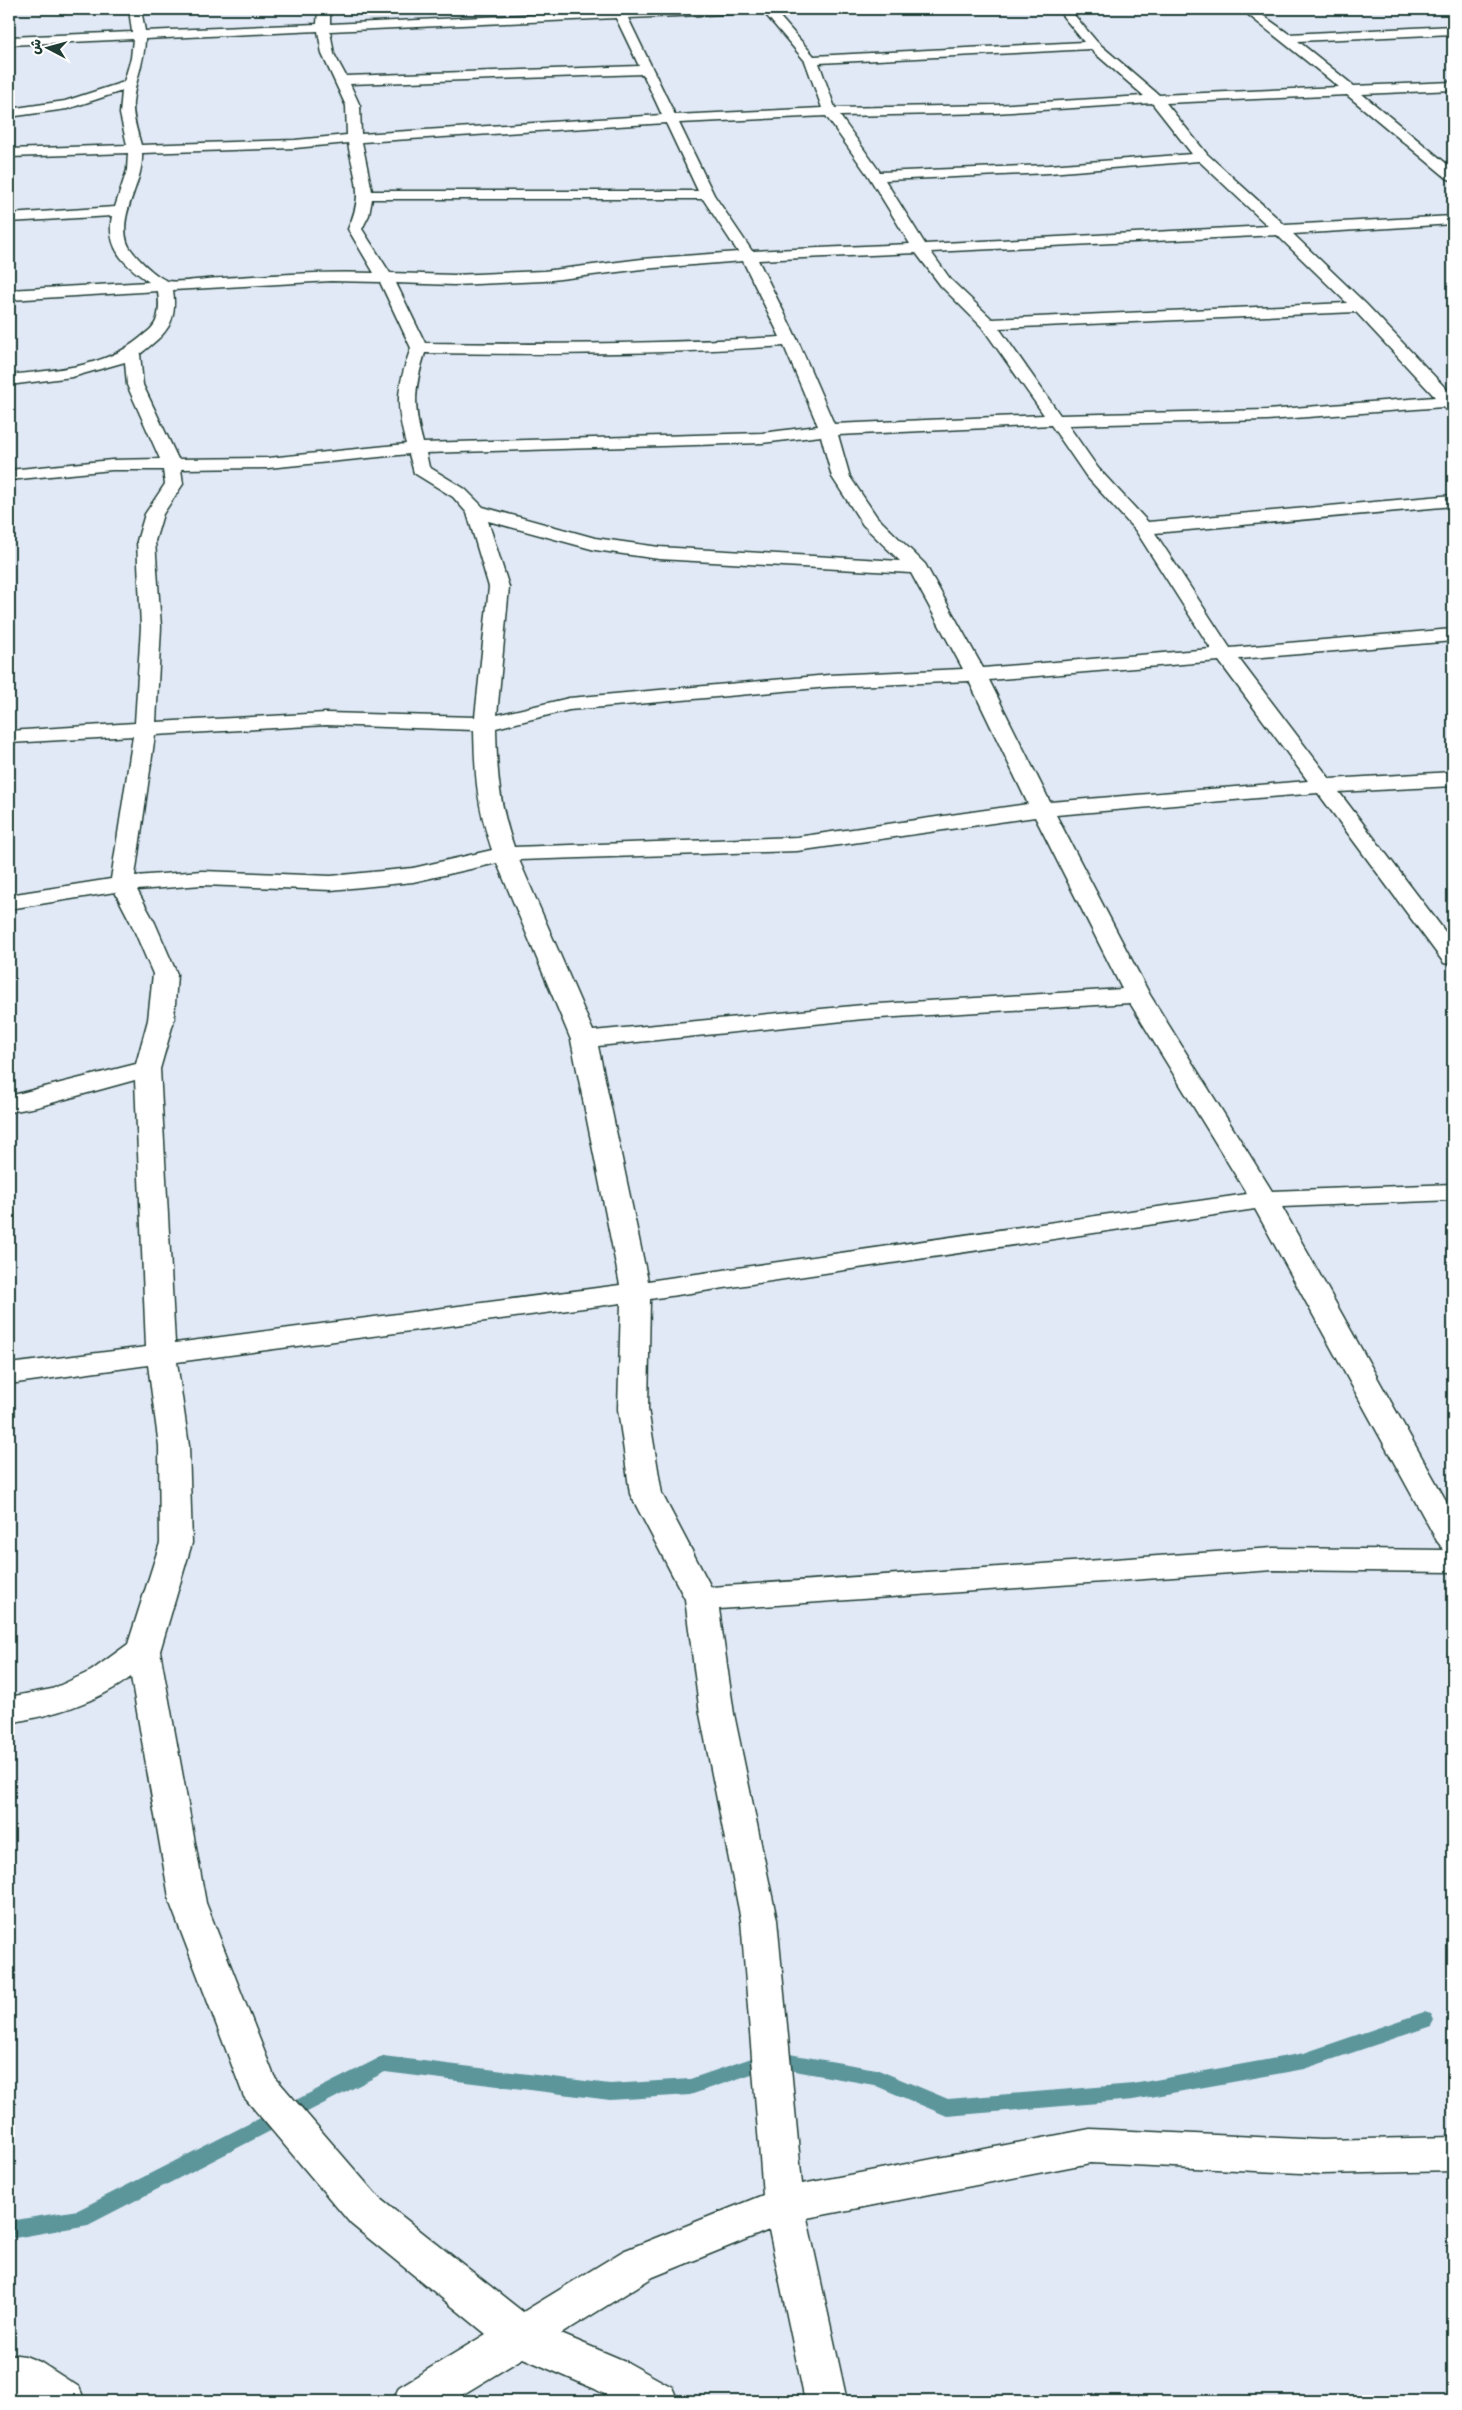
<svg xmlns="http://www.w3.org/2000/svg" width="1462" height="2410" font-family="'Gochi Hand','Playpen Sans Arabic',sans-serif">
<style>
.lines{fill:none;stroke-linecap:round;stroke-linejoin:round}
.stream{fill:#5b969b;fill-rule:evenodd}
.minor-casing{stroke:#1f3d34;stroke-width:3}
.minor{fill:#fff;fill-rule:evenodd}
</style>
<rect width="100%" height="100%" fill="#e1e8f6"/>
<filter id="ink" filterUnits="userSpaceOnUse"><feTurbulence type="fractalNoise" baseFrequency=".02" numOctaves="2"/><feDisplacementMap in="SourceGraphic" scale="10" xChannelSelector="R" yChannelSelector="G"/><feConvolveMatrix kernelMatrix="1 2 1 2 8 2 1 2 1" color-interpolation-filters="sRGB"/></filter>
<g filter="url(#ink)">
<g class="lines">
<path class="stream" d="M 1424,2012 L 1431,2014 L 1434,2020 L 1431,2026 L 1304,2069 L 1133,2100 L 947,2116 L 874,2085 L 772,2067 L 690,2095 L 610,2100 L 385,2072 L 88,2225 L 9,2239 L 9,2221 L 78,2210 L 383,2056 L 610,2084 L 690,2079 L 772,2051 L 876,2069 L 948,2099 L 1133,2084 L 1304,2053 Z"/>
<g class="minor-casing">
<path id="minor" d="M 129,9 L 141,9 L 145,31 L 317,24 L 318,9 L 330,9 L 330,24 L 613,11 L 612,9 L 624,9 L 625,11 L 758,9 L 752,13 L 628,18 L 675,115 L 822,108 L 805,61 L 761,9 L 773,9 L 814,56 L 1084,42 L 1057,9 L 1069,9 L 1097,42 L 1159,95 L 1339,87 L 1241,9 L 1254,9 L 1289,34 L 1453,26 L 1453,34 L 1298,41 L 1354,86 L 1453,82 L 1453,90 L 1362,94 L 1453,169 L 1453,180 L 1448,179 L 1347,95 L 1166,103 L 1207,154 L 1285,225 L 1453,216 L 1453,224 L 1293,234 L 1366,304 L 1453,396 L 1453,412 L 1447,411 L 1443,407 L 1267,420 L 1068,425 L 1098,468 L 1148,522 L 1453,495 L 1453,506 L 1155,533 L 1230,648 L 1453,629 L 1453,641 L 1239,659 L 1330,779 L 1453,772 L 1453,786 L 1339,792 L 1453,942 L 1453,965 L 1444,963 L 1318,793 L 1056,815 L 1150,995 L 1272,1191 L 1453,1184 L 1453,1200 L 1282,1207 L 1453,1513 L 1453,1572 L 1273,1570 L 719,1609 L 734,1714 L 777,1920 L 802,2184 L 1090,2129 L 1322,2140 L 1453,2137 L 1453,2171 L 1322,2174 L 1090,2163 L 807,2218 L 847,2401 L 805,2401 L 769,2230 L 653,2277 L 561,2334 L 625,2361 L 672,2387 L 678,2401 L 617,2401 L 595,2389 L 523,2358 L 452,2401 L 393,2401 L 399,2387 L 486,2334 L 351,2224 L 244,2097 L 170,1903 L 131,1677 C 94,1704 53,1715 9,1723 L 9,1697 L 52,1689 L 91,1671 L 128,1644 L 160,1543 L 159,1446 L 148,1365 L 9,1384 L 9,1364 L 146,1347 L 135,1080 L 37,1107 L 9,1112 L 9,1096 L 136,1064 L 148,1020 L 153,974 L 131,923 L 115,892 L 9,909 L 9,895 L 111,879 L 133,736 L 9,743 L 9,731 L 135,723 L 141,627 L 137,541 L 145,514 L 165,484 L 163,470 L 112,470 L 9,480 L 9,470 L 112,460 L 160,459 L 127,385 L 125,362 L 72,377 L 9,385 L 9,375 C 54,370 104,368 140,338 C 147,332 155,327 157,318 C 160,309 159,300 158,291 L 9,300 L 9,290 L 149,282 C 124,264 106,249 112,216 L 9,222 L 9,214 L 115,207 L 127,170 L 128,153 L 9,157 L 9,149 L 127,145 L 120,114 L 122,91 L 67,109 L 9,117 L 9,109 L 65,101 L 124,82 L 131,58 L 133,39 L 9,45 L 9,37 L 132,32 ZM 616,18 L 639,66 L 346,76 L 334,54 L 330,31 ZM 318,31 L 322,54 L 346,106 L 347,135 L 295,140 L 141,145 C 137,130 132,116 133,102 C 135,80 145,61 145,39 ZM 1090,49 L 1144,96 L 995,105 L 835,108 L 819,63 ZM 643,74 L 662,115 L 361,134 L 360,106 L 350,84 ZM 1152,103 L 1192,154 L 1049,165 L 880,172 L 840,116 L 995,113 ZM 826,116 L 869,177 L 910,244 L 752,251 L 714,195 L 679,123 ZM 666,123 L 698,191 L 372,191 L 362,142 ZM 348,143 C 354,180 365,191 348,229 L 374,273 C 323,271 273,275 222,278 C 210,278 178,283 168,281 C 157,278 130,253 127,242 C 118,212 144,183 142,153 L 295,148 ZM 1199,161 L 1268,226 L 925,244 L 885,180 L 1049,173 ZM 372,199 L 703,199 L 738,252 L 642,259 L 544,271 L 454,275 L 390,273 L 362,229 L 369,215 ZM 1277,235 L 1347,303 L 992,319 L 951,280 L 931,252 ZM 916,253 L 941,286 L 982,327 L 1044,415 L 834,424 L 798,341 L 758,260 ZM 743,261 L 780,337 C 661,344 544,345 425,343 L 396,283 L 454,285 L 544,281 L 642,269 ZM 331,281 L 380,282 L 411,348 C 397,387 395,404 406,444 L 268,458 L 178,459 L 143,385 L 140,354 C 165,334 178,325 173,290 ZM 1356,312 L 1435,397 L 1267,410 L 1060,415 L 999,328 ZM 784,346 L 818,426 L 762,433 L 423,443 C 413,407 414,388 425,353 C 545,355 664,354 784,346 ZM 1051,425 L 1086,476 L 1136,531 L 1211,649 L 983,668 L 925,564 L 877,517 L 850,477 L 838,435 ZM 821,436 L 832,477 L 863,525 L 900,561 L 659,547 L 595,538 L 483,507 L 465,489 L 429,467 L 426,453 L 762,443 ZM 409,454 L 414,473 L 453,497 L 467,513 L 489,587 L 475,717 L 326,713 L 156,722 L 161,627 L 155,541 L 163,514 L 183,484 L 181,469 L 268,468 ZM 488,521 L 595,550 L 659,559 L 911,573 L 963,669 L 829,675 L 569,698 L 497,715 L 509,587 ZM 1219,661 L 1308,781 L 1050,802 L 989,680 ZM 969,681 L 1028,804 L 797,837 L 514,847 C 499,804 497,773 496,728 L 569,710 L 829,687 ZM 326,725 L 474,730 C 475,777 477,805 492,850 L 413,868 L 331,876 L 202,871 L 135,876 L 155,735 ZM 1035,817 L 1122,989 L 863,1005 L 593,1031 L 519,860 L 797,851 ZM 497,863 L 571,1040 L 620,1285 L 175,1343 L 160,1069 L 174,1020 L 177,974 L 155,923 L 137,890 L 202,885 L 331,890 L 413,882 ZM 1130,1003 L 1247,1194 L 648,1281 L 598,1046 L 863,1019 ZM 1255,1209 L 1437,1541 L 1444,1550 L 1273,1548 L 711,1587 L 662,1494 L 648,1409 L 650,1299 ZM 621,1303 L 618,1409 L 630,1494 L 685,1599 L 700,1714 L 741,1920 L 763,2195 L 623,2251 L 523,2312 L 379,2198 L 274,2076 L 206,1903 L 160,1651 L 192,1543 L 189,1446 L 177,1362 Z
M 9,2354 L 25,2356 L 40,2362 L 79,2387 L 85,2401 L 27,2401 L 17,2395 L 9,2394 Z"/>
</g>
<use href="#minor" class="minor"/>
</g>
</g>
<rect width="1462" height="2410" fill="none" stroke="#fff" stroke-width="30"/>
<rect x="15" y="15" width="1432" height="2380" fill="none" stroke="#1f3d34" stroke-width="2" filter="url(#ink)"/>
<g transform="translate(48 48) rotate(276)" stroke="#ffffff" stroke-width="4" paint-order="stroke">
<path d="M0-4L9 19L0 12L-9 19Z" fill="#1f3d34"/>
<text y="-8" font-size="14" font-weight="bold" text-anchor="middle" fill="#1f3d34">ش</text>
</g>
</svg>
